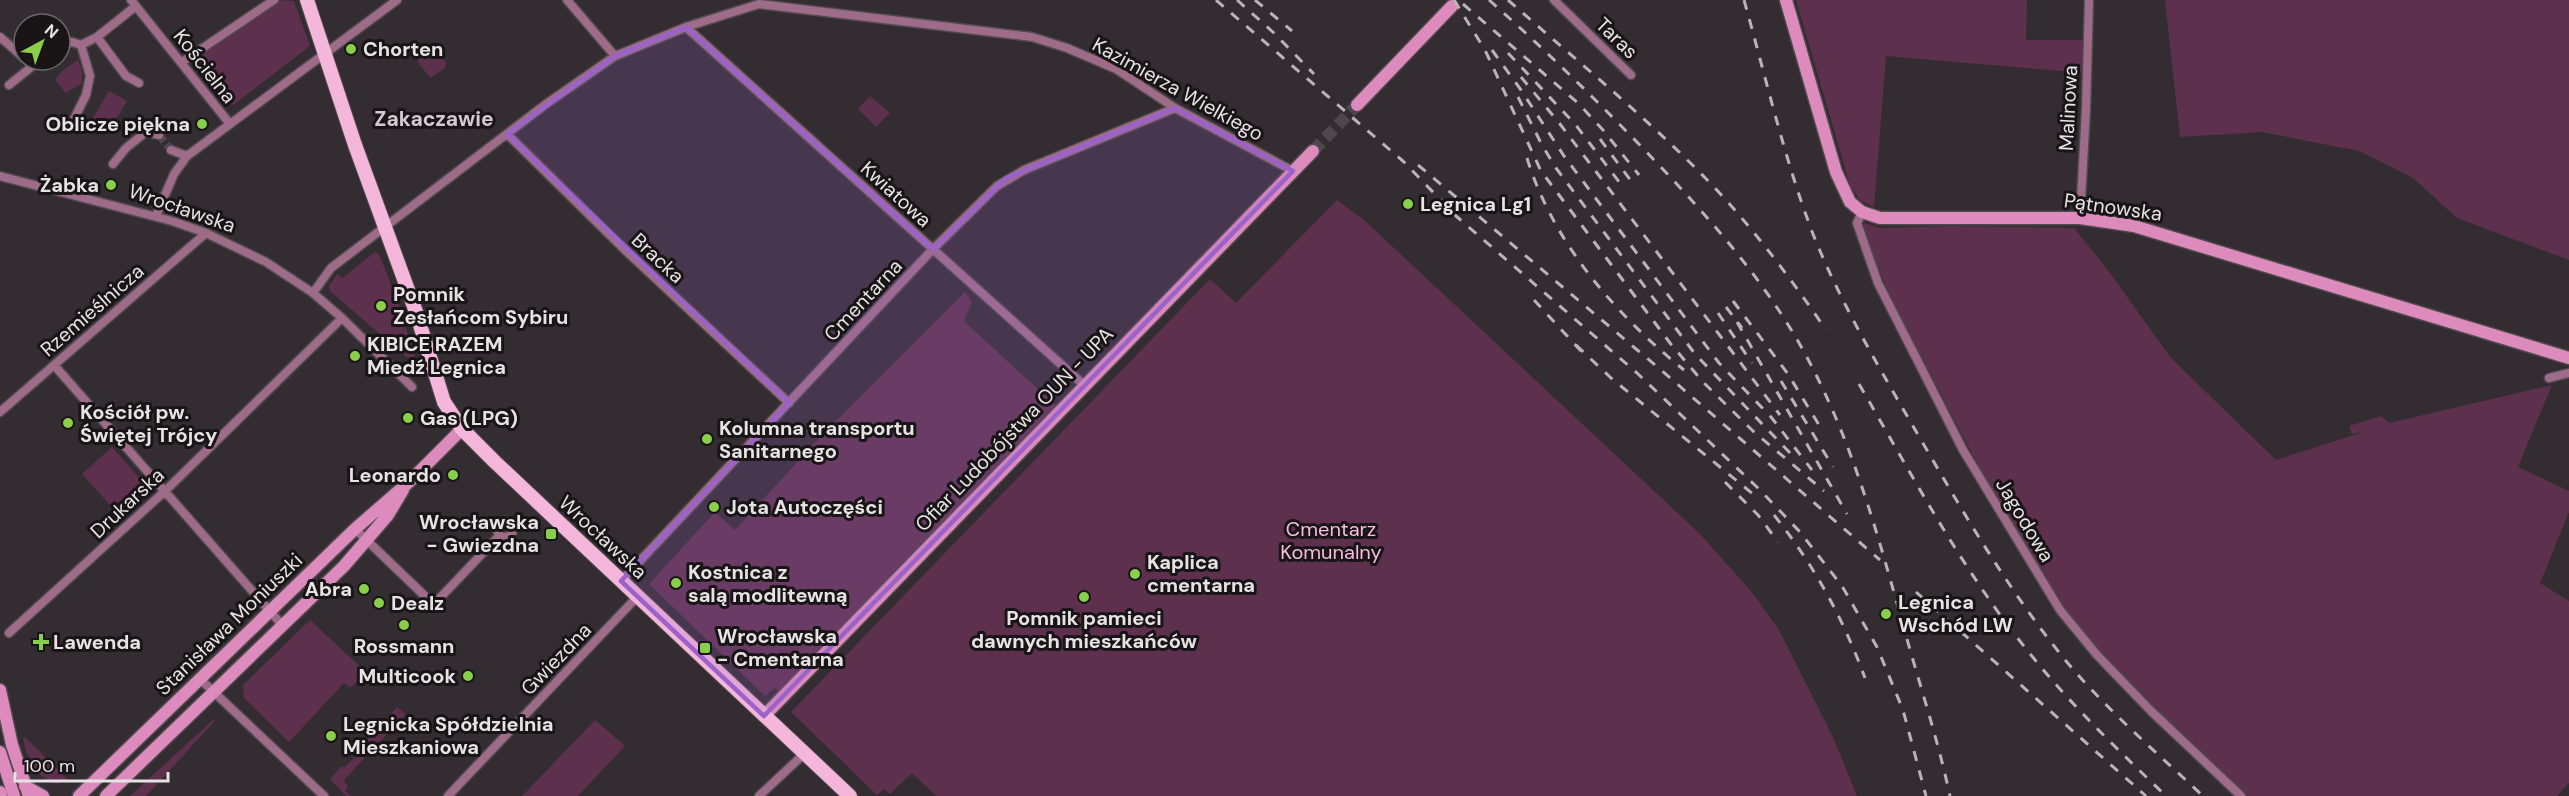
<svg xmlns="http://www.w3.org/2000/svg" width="2569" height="796" font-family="'DM Sans',sans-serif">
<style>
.green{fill:#5d314d}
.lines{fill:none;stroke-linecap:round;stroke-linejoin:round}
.street-tunnel{stroke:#4e474b;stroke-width:8;stroke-dasharray:8 4;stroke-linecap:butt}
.secondary-tunnel{stroke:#4e474b;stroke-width:12;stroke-dasharray:12 6;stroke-linecap:butt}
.street-casing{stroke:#50494d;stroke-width:11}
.secondary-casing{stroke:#50494d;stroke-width:15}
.primary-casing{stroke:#50494d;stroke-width:16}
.street{stroke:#9e6b89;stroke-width:8}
.secondary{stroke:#dd8bbd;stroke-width:12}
.primary{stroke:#f5b6dc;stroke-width:14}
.rail{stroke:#b9b4b6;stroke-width:3;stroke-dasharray:10 10;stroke-linecap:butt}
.marked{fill:#9b63ca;fill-opacity:0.2;stroke:#9b63ca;stroke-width:4.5;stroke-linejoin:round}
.poi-dot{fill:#89cf49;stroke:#191517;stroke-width:2}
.labels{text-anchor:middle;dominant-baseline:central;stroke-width:6;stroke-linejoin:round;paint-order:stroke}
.street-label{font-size:20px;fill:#e7e2e4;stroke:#191517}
.poi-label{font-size:20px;font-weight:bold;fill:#e7e2e4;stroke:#191517;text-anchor:start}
.park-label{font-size:20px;fill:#f8bbdf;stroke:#191517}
.neighbourhood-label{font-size:21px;font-weight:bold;fill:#d3c9cf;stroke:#191517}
</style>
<rect width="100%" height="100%" fill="#332c30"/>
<path class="green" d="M 279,0 L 294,1 L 310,46 L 233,105 L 224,102 L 195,67 L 200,54 Z
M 1796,0 L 2027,0 L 2026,40 L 2082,40 L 2083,73 L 1886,56 L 1874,207 L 1860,200 L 1850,185 Z
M 2165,0 L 2569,0 L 2569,260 L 2457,218 L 2413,178 L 2359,151 L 2262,132 L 2180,137 Z
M 429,48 L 440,53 L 446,63 L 445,68 L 430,78 L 418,62 L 419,55 Z
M 78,60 L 82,70 L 82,83 L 66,93 L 55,80 L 62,71 Z
M 109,91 L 127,101 L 111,128 L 93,118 Z
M 870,96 L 890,113 L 876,127 L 858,109 Z
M 1337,200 L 1364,220 L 1699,533 L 1751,591 L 1779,630 L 1833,737 L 1857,796 L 936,796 L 912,773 L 890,794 L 884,789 L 877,795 L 791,712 L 1210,279 L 1236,303 Z
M 1864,223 L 1880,228 L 1950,226 L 2074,228 L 2107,269 L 2171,358 L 2276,460 L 2366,431 L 2352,434 L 2349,426 L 2381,416 L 2389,423 L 2552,385 L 2518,467 L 2569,491 L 2569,512 L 2540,583 L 2569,601 L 2569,783 L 2557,796 L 2247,796 L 2134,688 L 2098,649 L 2064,608 L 1996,497 L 1967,444 L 1889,294 L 1862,226 Z
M 375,252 L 379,254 L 399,305 L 418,367 L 330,291 L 329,286 L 337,274 L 342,278 Z
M 965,292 L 972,302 L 964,321 L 1056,406 L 779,692 L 775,688 L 765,696 L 649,584 L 715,512 L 735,530 L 823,434 Z
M 112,447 L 149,489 L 120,516 L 82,474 Z
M 310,620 L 366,672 L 350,688 L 344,683 L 289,742 L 244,698 L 243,685 Z
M 397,707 L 406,714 L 344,780 L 348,787 L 345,791 L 351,796 L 346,796 L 330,779 L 342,766 L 345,767 L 359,752 L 357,750 Z
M 215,718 L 213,723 L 146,796 L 130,796 Z
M 595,720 L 625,746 L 578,796 L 522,796 Z
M 25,737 L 65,777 L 67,780 L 57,784 C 36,778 27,759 23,739 Z"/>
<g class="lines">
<path class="street-tunnel" d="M 159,135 L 171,150"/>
<path class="secondary-tunnel" d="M 1313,151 L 1357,105"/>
<g class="street-casing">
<path id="street" d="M 131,0 L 230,124
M 567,0 L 615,56
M 1554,0 L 1631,75
M 686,27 L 1084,385
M 0,37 L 24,58
M 97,37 L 126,76 L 139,83
M 60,45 L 72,42 L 81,45
M 182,62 L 274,0
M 9,85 L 40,60
M 74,119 L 86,95 L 90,76 L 81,45 L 97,37 L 136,6
M 507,134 L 625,250 L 789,403
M 171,150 L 187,156
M 113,164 L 126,148 L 146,132 L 159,135
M 0,176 L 172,221 L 206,233 L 266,262 L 313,293 L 342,318 L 412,387
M 1862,212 L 1857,223 L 1878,283 L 1963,450 L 2060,610 L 2097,655 L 2151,711 L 2241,796
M 156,216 L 174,174 L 187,156 L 397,0
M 2080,218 L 2086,109 L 2089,0
M 313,293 L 331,268 L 546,104 L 615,56 L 686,27 L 759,4 L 1032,37 L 1067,48 L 1116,69 L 1175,108 L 1293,171
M 54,365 L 283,626
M 2549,378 L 2569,373
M 0,412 L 206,233
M497 529a8 8 0 1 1 16 0a8 8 0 1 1-16 0Z
M 355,529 L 428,599 L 438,600 L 500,535
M 621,581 L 933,249 L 997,186 L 1024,170 L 1175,108
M 9,633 L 164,492 L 342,318
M 200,679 L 324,796
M 448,796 L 638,596
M 759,796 L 805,753"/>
</g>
<g class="secondary-casing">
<path id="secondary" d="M 1786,0 L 1836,172 L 1850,202 L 1862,212 L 1880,218 L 2080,218 L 2134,226 L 2569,358
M 1357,105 L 1452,6
M 0,690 L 12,745 L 29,796
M 764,716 L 1313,151
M 0,752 L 14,796
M 25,786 L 43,796
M 0,792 L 1,796
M 79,796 L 355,529 L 409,482 L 462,429
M 106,796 L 344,566 L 388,515 L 403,490"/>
</g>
<g class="primary-casing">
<path id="primary" d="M 307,0 L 355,145 L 416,312 L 444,402 L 462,429 L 495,462 L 850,796"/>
</g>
<use href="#street" class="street"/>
<use href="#secondary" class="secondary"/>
<use href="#primary" class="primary"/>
<path class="rail" d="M 1216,0 L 1404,162 L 1456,216 L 1637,373 L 1760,490 L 1800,532 L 1842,586 L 1877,647 L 1903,710 L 1926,796
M 1237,0 L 1274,33 L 1314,74
M 1255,0 L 1292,31
M 1454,0 L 1485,50 L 1541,171 L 1670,343 L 1703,382 L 1753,431 L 1824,491
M 1489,0 C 1539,44 1586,90 1633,138 C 1691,198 1748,259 1792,331 C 1848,424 1876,528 1905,632 C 1920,686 1938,740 1950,796
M 1508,0 C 1577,61 1650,120 1714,187 C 1756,232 1792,280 1826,330
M 1744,0 C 1766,78 1784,158 1813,234 C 1841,304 1880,369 1917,433 C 1963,512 2008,590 2066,661 C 2107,710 2156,752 2203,796
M 1463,4 L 1578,103 L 1603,130 L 1639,175
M 1492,50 L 1521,90 L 1564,156 L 1719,363 L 1771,417 L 1812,470
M 1508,53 L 1575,124 L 1623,187
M 1521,77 L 1560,124 L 1780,415
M 1518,97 L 1542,145 L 1556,168 L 1695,354 L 1792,455
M 1600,139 L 1631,181
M 1527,158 C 1553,243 1616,315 1684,370
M 1418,165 L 1661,370 L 1880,560
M 1534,300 L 1581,351
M 1733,301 L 1788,374 L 1819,425
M 1726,307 L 1742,328
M 1718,313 L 1752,363
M 1737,322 L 1847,514
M 1576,345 L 1611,378 L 1753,494
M 1781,381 L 1833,467
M 1859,384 C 1912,475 1961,568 2027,650 C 2069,703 2117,749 2166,796
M 1725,482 L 1758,515 L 1778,542
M 1774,515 C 1814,565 1843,618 1865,678
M 1916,592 L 2146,796"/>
</g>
<path class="marked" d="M 686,27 L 933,249 L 1006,178 L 1175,108 L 1293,171 L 764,716 L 621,581 L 789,403 L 507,134 L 615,56 Z"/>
<g class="poi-dot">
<circle cx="351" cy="49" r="6"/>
<circle cx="202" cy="124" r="6"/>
<circle cx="111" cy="185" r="6"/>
<circle cx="1408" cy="204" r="6"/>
<circle cx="381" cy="306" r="6"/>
<circle cx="355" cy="356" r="6"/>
<circle cx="408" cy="418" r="6"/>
<circle cx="68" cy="423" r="6"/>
<circle cx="707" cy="439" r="6"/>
<circle cx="453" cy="475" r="6"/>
<circle cx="714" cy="507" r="6"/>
<rect x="545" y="528" width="12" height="12" rx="3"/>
<circle cx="1135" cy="574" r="6"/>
<circle cx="676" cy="583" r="6"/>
<circle cx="364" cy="589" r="6"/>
<circle cx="1084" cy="597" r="6"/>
<circle cx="379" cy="603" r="6"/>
<circle cx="1886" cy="614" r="6"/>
<circle cx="404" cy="625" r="6"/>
<path d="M38 633h6v6h6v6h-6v6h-6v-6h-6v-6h6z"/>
<rect x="699" y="642" width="12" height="12" rx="3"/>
<circle cx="468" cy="676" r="6"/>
<circle cx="331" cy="736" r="6"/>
</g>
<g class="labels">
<g class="street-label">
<text transform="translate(1617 38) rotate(44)">Taras</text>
<text transform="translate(205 66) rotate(52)">Kościelna</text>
<text transform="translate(1178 89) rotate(29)">Kazimierza Wielkiego</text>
<text transform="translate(2068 108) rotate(-87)">Malinowa</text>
<text transform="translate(896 194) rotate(42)">Kwiatowa</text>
<text transform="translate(2113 207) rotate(8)">Pątnowska</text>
<text transform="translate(182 208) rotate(19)">Wrocławska</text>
<text transform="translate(658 258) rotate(43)">Bracka</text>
<text transform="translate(863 300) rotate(-47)">Cmentarna</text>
<text transform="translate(92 310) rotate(-41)">Rzemieślnicza</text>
<text transform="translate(1014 429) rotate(-46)">Ofiar Ludobójstwa OUN - UPA</text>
<text transform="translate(127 503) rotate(-43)">Drukarska</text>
<text transform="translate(2025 520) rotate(59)">Jagodowa</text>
<text transform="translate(603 537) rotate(43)">Wrocławska</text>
<text transform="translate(229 624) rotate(-44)">Stanisława Moniuszki</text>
<text transform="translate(556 659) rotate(-46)">Gwiezdna</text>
</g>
<g class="poi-label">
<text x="363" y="49">Chorten</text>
<text x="190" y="124" text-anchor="end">Oblicze piękna</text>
<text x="99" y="185" text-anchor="end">Żabka</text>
<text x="1420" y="204">Legnica Lg1</text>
<text x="393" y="294">Pomnik<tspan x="393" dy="23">Zesłańcom Sybiru</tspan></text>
<text x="367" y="344">KIBICE RAZEM<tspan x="367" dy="23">Miedź Legnica</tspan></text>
<text x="80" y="412">Kościół pw.<tspan x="80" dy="23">Świętej Trójcy</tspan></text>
<text x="420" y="418">Gas (LPG)</text>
<text x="719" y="428">Kolumna transportu<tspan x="719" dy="23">Sanitarnego</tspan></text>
<text x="441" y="475" text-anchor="end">Leonardo</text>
<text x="726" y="507">Jota Autoczęści</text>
<text x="539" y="522" text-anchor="end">Wrocławska<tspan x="539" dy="23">- Gwiezdna</tspan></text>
<text x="1147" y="562">Kaplica<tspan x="1147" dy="23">cmentarna</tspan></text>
<text x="688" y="572">Kostnica z<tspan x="688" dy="23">salą modlitewną</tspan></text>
<text x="352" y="589" text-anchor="end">Abra</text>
<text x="1898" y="602">Legnica<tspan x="1898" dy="23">Wschód LW</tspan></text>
<text x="391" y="603">Dealz</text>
<text x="1084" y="618" text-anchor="middle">Pomnik pamieci<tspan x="1084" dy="23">dawnych mieszkańców</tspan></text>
<text x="717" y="636">Wrocławska<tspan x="717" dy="23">- Cmentarna</tspan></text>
<text x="53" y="642">Lawenda</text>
<text x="404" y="646" text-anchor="middle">Rossmann</text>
<text x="456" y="676" text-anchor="end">Multicook</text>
<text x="343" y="724">Legnicka Spółdzielnia<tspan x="343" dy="23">Mieszkaniowa</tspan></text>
</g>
<g class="park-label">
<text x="1331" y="529">Cmentarz<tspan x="1331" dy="23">Komunalny</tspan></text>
</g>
<g class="neighbourhood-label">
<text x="434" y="119">Zakaczawie</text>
</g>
</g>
<g transform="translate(42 42) rotate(41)"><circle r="28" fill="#191517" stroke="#6b6769" stroke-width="1.5"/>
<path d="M0-4.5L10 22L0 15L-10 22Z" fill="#89cf49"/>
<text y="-9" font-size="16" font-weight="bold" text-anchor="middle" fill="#e7e2e4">N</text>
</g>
<path d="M15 772v9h153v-9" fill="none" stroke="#e7e2e4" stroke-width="3"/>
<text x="24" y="772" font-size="18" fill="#e7e2e4" stroke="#191517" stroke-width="4.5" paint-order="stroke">100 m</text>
</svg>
